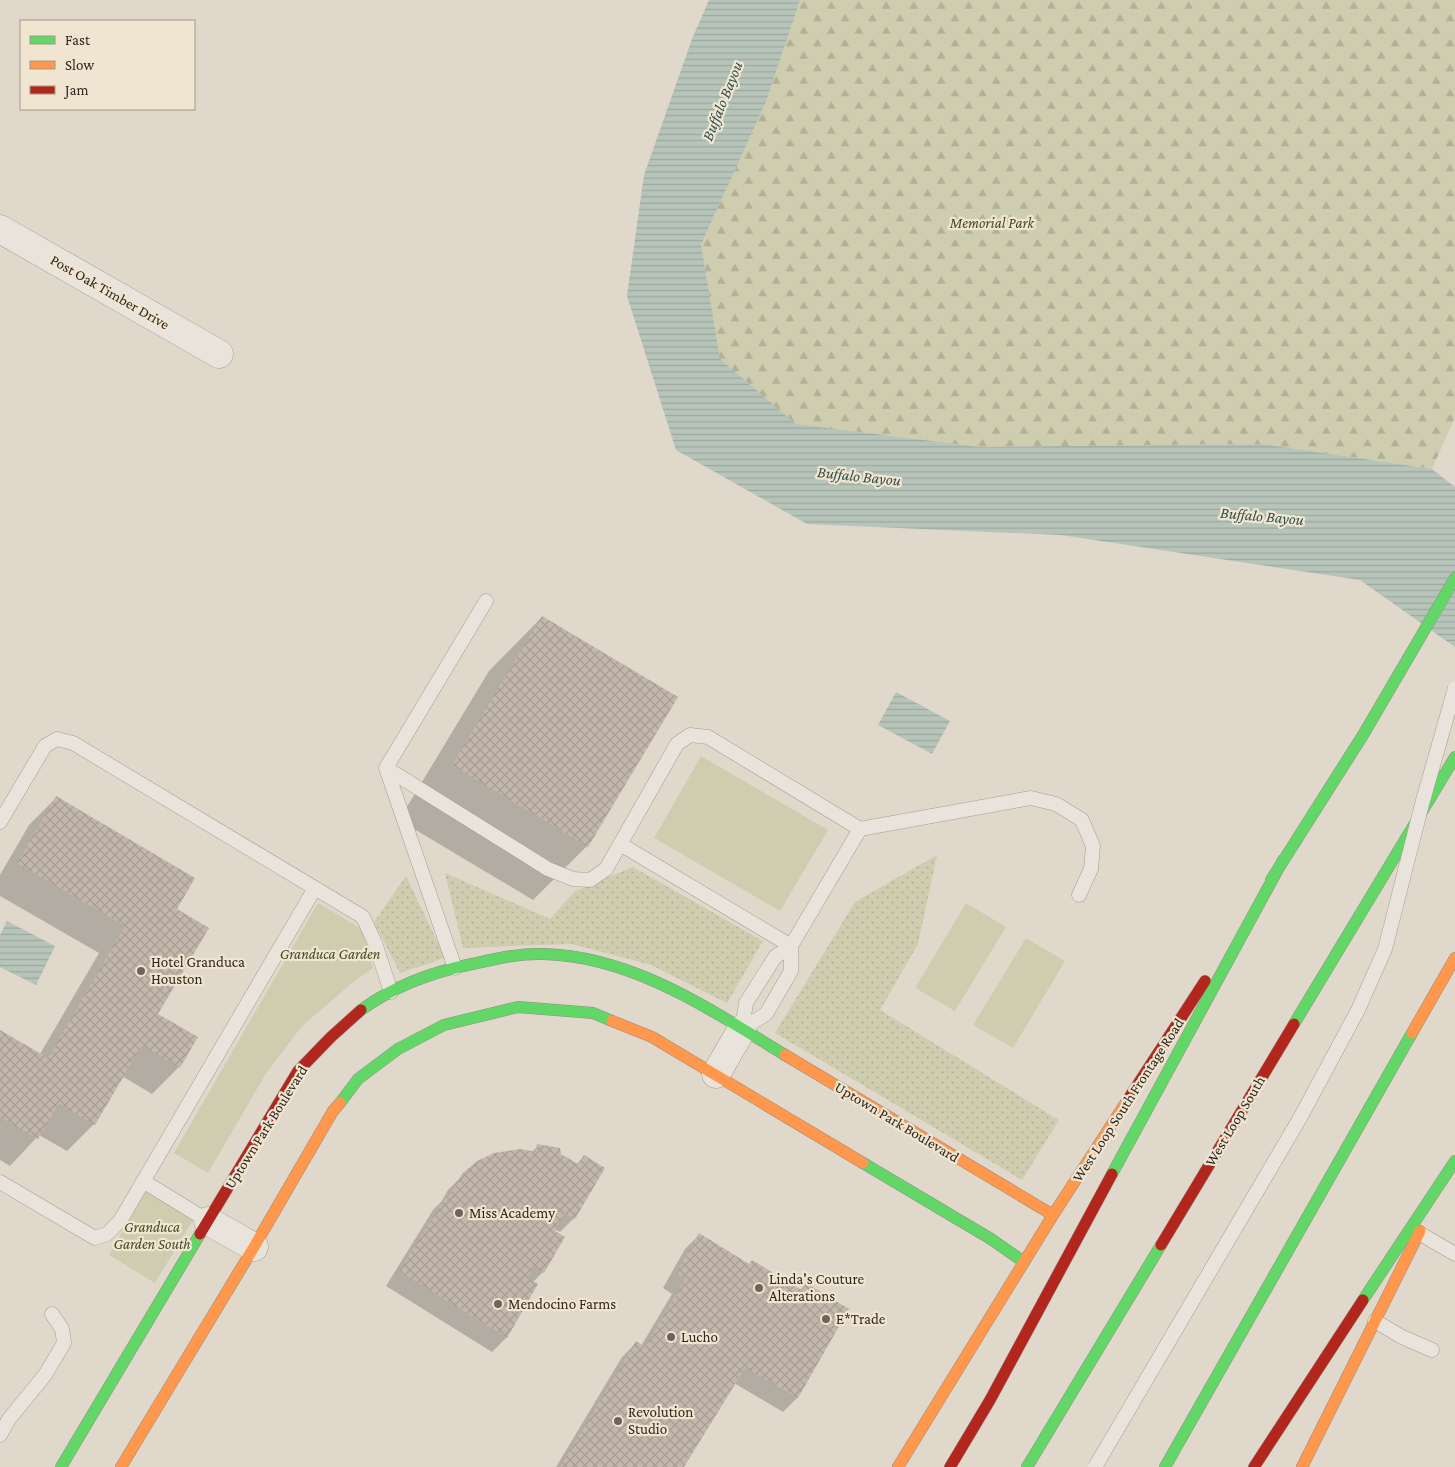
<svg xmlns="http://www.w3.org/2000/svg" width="1455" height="1467" font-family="'Crimson Pro',serif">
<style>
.grass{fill:url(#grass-dots)}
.forest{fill:url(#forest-firs)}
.garden{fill:#cfcdaf}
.water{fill:url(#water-rules)}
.shadow{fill:#0003}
.building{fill:url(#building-cross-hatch)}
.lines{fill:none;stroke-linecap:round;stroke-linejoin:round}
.lane-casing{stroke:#a59d94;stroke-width:15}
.street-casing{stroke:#a59d94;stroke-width:29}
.fast-casing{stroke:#948d84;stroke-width:12}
.slow-casing{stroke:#948d84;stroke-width:12}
.jam-casing{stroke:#948d84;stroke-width:12}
.lane{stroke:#e8e4db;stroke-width:14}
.street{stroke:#e8e4db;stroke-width:28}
.fast{stroke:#63d668;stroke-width:11}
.slow{stroke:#ff974d;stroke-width:11}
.jam{stroke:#b3261e;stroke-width:11}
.lane-bridge-casing{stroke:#a59d94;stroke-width:15;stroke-linecap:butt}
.lane-bridge{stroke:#e8e4db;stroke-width:14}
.poi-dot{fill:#6e645b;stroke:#f0e5d1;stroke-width:2}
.labels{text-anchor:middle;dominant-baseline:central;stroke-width:4.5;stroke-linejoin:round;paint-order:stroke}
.park-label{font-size:15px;font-style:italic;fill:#444b27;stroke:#f0e5d1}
.street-label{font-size:15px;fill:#31261e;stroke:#f0e5d1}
.poi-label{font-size:15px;fill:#31261e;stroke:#f0e5d1;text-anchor:start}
.water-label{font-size:16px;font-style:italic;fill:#2f4f4b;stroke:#f0e5d1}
</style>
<defs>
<pattern id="grass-dots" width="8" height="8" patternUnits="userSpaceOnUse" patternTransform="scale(1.25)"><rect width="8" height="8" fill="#cfcdaf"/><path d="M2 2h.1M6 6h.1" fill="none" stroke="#b2b096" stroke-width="1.8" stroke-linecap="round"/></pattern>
<pattern id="forest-firs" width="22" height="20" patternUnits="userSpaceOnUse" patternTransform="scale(1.25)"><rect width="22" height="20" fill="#cfcdaf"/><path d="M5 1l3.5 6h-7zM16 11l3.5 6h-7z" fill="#b2b096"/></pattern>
<pattern id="water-rules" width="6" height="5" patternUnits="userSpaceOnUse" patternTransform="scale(1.25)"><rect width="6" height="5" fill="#b6c4ba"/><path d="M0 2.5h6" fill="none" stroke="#9da89f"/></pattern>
<pattern id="building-cross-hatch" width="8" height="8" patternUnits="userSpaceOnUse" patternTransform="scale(1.25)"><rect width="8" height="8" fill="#c3b7ac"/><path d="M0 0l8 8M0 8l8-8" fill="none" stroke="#a89d94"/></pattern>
</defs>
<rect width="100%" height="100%" fill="#e0d8cb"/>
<path class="grass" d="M 937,855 L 918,944 L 880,1010 L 1059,1120 L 1022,1180 L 775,1033 L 855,902 Z
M 633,867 L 763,941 L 727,1003 L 651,965 L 572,944 L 463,948 L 445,873 L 550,919 L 575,891 Z
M 406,876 L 445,958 L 400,973 L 374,922 Z"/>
<path class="forest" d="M 800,0 L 1455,0 L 1455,417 L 1432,469 L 1263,444 L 980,447 L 795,424 L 719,359 L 701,244 Z"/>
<path class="garden" d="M 701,756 L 828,830 L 780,911 L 654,838 Z
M 318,903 L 362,929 L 373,968 L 351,984 L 302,1026 L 265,1075 L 208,1173 L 174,1153 Z
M 966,903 L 1006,927 L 955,1011 L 915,988 Z
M 1026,938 L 1065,961 L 1013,1048 L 973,1025 Z
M 147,1189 L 195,1217 L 155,1283 L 109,1255 Z"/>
<path class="water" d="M 709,0 L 800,0 L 765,104 L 701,244 L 720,359 L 796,424 L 980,447 L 1263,444 L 1432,469 L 1455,487 L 1455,647 L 1360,580 L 1061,535 L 807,524 L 676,450 L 627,296 L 644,175 L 692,39 Z
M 896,692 L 950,721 L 932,754 L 878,725 Z
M 7,921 L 55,946 L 36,985 L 0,967 L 0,935 Z"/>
<path class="shadow" d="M 542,617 L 587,846 L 533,900 L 399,820 L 489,671 Z
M 56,798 L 175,910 L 157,1014 L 179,1067 L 152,1094 L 122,1076 L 94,1124 L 67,1151 L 39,1135 L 10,1166 L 0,1160 L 0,1031 L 40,1054 L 99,953 L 0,896 L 0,875 L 29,825 Z
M 538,1146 L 560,1155 L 576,1165 L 584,1156 L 574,1218 L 560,1232 L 554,1229 L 553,1231 L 564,1237 L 543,1272 L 533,1282 L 536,1284 L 506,1338 L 492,1352 L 386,1286 L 433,1210 L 441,1202 L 448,1190 L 463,1175 L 531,1153 Z
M 699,1235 L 748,1265 L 800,1290 L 806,1284 L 797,1398 L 783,1412 L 734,1383 L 683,1467 L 556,1467 L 622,1357 L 636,1343 L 641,1346 L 672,1294 L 663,1288 L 685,1249 Z"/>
<path class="building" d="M 542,616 L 678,697 L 588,847 L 452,765 Z
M 56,796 L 195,878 L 177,909 L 209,928 L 158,1014 L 198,1037 L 180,1068 L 142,1045 L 95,1125 L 59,1104 L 38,1139 L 0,1117 L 0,1030 L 48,1058 L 125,926 L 17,863 Z
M 537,1144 L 560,1148 L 561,1154 L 578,1164 L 584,1155 L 605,1168 L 575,1219 L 565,1213 L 555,1231 L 565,1237 L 544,1273 L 534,1267 L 527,1278 L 538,1284 L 507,1338 L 399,1271 L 447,1195 L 449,1196 L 462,1174 L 477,1161 L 494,1153 L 520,1149 L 536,1152 Z
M 699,1233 L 749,1264 L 752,1260 L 801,1290 L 806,1283 L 849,1309 L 798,1398 L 745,1368 L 684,1467 L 560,1467 L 636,1341 L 645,1347 L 685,1279 L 676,1273 Z"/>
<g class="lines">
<g class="lane-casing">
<path id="lane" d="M 386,768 L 548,869 L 573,879 L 590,880 L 606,869 L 677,744 L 690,735 L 708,737 L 860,829 L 1031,798 L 1056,804 L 1082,820 L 1093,846 L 1091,869 L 1079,895
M 0,822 L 45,746 L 57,739 L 73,743 L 363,917 L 375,943 L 391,992
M 620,844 L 791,946
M 455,968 L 386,768 L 486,601
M 742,1029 L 746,1003 L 775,957 L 791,946 L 860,829
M 742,1029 L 766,1014 L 791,971 L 791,946
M 143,1181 L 208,1221
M 0,1182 L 95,1238 L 107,1234 L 120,1221 L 315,888
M 1419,1233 L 1455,1254
M 1375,1321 L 1402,1337 L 1432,1350
M 0,1435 L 9,1419 L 45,1375 L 64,1343 L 62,1329 L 52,1314"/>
</g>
<g class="street-casing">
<path id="street" d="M 0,229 L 219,354
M 716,1074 L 742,1029
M 208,1221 L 254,1247"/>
</g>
<g class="fast-casing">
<path id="fast" d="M 1271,880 L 1363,735 L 1455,578
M 361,1010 C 394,986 432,972 472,964 C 495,959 520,953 543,954 C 633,956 711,1010 785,1055
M 1294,1024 L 1455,757
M 340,1103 L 358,1079 L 398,1049 L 444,1025 L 518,1007 L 593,1013 L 612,1021
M 863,1163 L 991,1239 L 1024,1262
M 1112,1174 L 1283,860
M 1363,1300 L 1455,1161
M 61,1467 L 200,1234
M 1027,1467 L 1161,1245
M 1165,1467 L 1412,1033"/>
</g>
<g class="slow-casing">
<path id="slow" d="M 612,1021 L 652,1037 L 863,1163
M 1412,1033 L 1455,958
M 785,1055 L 1053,1215
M 121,1467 L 254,1247 L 333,1111 L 340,1103
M 898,1467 L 1053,1215 L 1127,1101
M 1302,1467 L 1420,1231"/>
</g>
<g class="jam-casing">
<path id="jam" d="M 1127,1101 L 1205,981
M 200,1234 L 298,1071 L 331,1037 L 361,1010
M 1161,1245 L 1294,1024
M 950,1467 L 990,1400 L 1112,1174
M 1254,1467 L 1363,1300"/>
</g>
<use href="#lane" class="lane"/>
<use href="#street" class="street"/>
<use href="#fast" class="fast"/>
<use href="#slow" class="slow"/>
<use href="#jam" class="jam"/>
<g class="lane-bridge-casing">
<path id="lane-bridge" d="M 1095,1467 L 1300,1118 L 1358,1010 L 1385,949 L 1422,804 L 1455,688"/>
</g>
<use href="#lane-bridge" class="lane-bridge"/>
</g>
<g class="poi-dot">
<circle cx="141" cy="971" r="5"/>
<circle cx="459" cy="1213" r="5"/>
<circle cx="759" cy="1288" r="5"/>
<circle cx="498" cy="1304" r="5"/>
<circle cx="826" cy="1319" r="5"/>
<circle cx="671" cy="1337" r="5"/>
<circle cx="618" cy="1421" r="5"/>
</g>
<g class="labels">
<g class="park-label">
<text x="992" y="223">Memorial Park</text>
<text x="330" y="954">Granduca Garden</text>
<text x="152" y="1227">Granduca<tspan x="152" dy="17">Garden South</tspan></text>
</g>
<g class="street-label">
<text transform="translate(110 292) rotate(30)">Post Oak Timber Drive</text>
<text transform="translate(1128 1100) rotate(-57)">West Loop South Frontage Road</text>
<text transform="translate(1235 1121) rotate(-59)">West Loop South</text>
<text transform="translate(897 1122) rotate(31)">Uptown Park Boulevard</text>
<text transform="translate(266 1127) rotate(-58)">Uptown Park Boulevard</text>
</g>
<g class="poi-label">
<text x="151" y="962">Hotel Granduca<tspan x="151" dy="17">Houston</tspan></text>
<text x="469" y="1213">Miss Academy</text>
<text x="769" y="1279">Linda's Couture<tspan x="769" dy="17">Alterations</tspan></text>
<text x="508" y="1304">Mendocino Farms</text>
<text x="836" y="1319">E*Trade</text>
<text x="681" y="1337">Lucho</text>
<text x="628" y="1412">Revolution<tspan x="628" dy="17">Studio</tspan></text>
</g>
<g class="water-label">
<text transform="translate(722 101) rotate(-68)">Buffalo Bayou</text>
<text transform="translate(859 476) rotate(6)">Buffalo Bayou</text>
<text transform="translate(1262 516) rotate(5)">Buffalo Bayou</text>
</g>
</g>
<rect x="20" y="20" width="175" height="90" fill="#f0e5d1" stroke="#a49989"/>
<rect x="30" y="36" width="25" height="8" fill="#63d668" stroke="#a49989"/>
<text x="65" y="45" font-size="15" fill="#31261e">Fast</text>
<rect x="30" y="61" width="25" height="8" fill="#ff974d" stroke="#a49989"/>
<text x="65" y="70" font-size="15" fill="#31261e">Slow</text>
<rect x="30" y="86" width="25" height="8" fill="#b3261e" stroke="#a49989"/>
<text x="65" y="95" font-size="15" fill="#31261e">Jam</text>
</svg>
